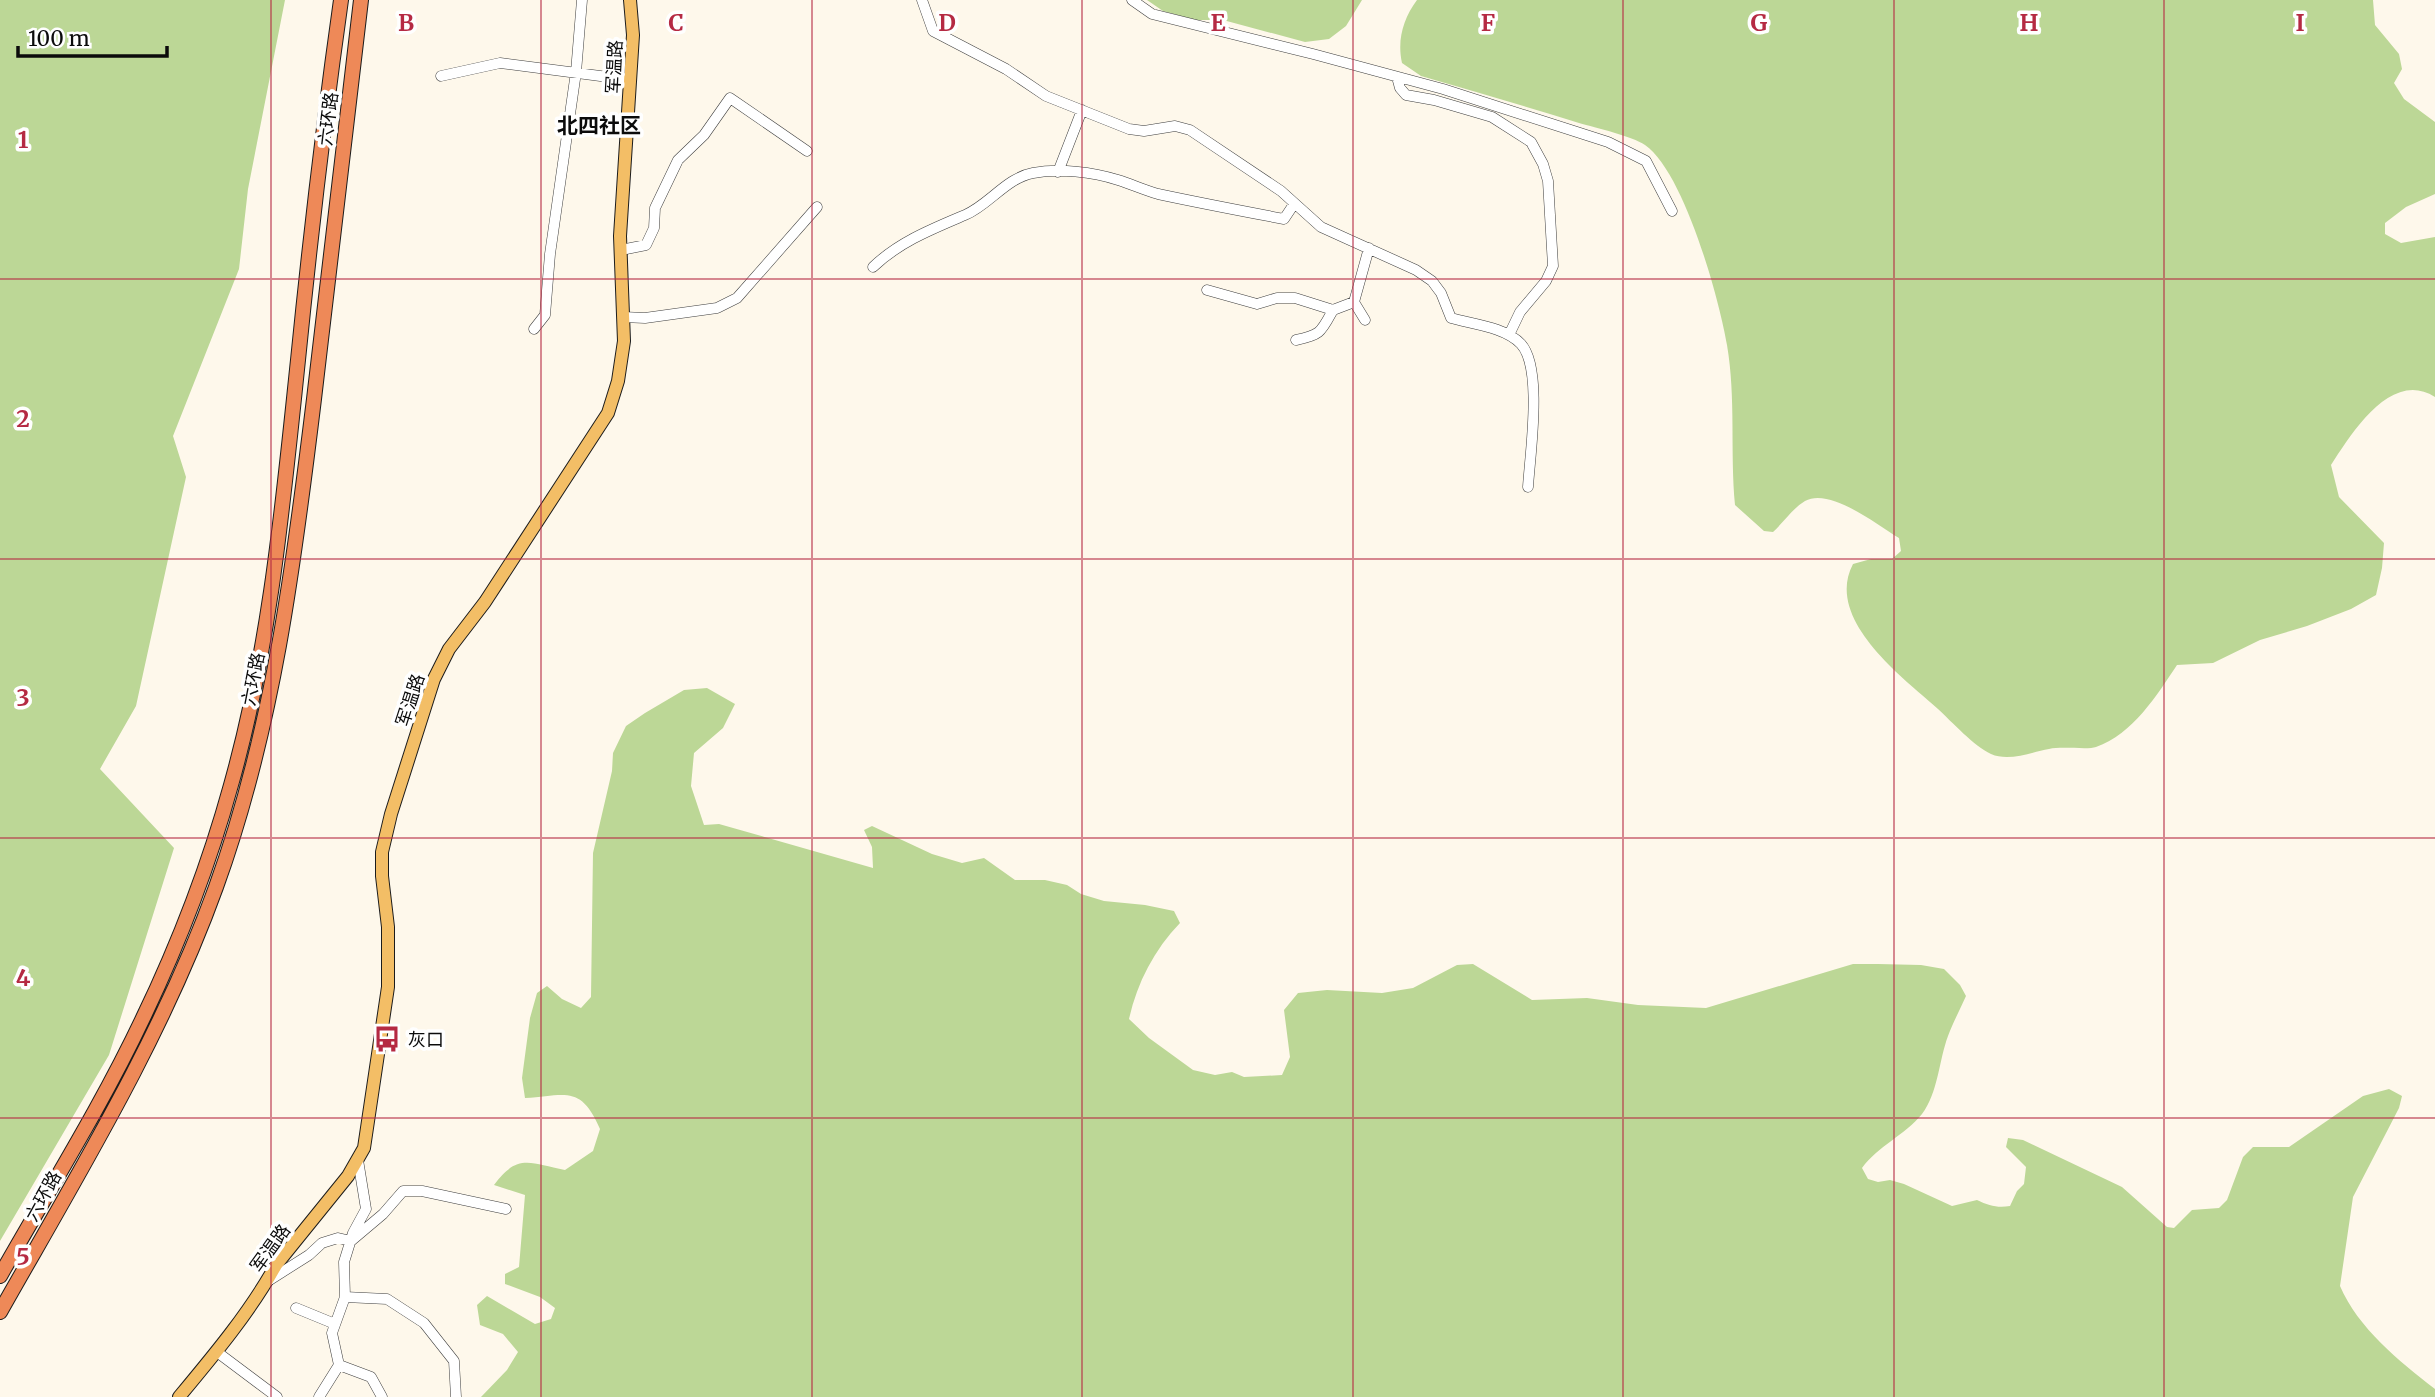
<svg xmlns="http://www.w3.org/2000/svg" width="2435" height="1397" font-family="Merriweather,'Noto Sans SC',serif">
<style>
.forest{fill:#bcd796}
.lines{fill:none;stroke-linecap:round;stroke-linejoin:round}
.minor-casing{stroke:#3e3e3e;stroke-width:11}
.major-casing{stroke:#1c1c1c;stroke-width:14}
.highway-casing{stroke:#1c1c1c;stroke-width:16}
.minor{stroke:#fff;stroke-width:10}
.major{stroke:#f3be66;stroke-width:12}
.highway{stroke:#ee8958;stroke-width:14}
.grid{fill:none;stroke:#b52a43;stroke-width:2;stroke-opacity:0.55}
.labels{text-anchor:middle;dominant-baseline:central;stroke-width:7;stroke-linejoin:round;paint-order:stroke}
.street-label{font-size:18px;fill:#0b0b0b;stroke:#fff}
.poi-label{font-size:18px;fill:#0b0b0b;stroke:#fff;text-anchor:start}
.quarter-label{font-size:21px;font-weight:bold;fill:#0b0b0b;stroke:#fff}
.grid-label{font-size:23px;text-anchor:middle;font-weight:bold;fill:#b52a43;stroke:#fff;stroke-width:7;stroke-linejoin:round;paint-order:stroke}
</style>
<rect width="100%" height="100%" fill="#fef8eb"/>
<path class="forest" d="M 0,0 L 285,0 L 248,189 L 239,269 L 173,436 L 186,477 L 136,706 L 100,769 L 174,848 L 109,1055 L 0,1241 Z
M 1147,0 L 1362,0 L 1346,26 L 1329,39 L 1305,42 L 1223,20 L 1195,20 L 1163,11 Z
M 1417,0 L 2373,0 L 2375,25 L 2399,54 L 2402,69 L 2394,83 L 2404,99 L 2435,122 L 2435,194 L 2406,207 L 2385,223 L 2385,234 L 2401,243 L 2435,237 L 2435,397 C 2391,369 2352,433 2331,465 L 2339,497 L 2384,543 L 2382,568 L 2376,595 L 2351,609 L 2307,626 L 2260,640 L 2213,663 L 2177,665 C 2157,695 2133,734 2096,747 C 2088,750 2062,746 2049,749 C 2031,752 2009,762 1991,754 C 1974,746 1952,722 1938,709 C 1902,677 1824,619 1853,564 L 1871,559 L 1892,559 L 1901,551 L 1899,538 C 1877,525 1830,487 1805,501 C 1793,508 1783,523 1773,532 L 1764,531 L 1735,505 C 1730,452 1736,398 1727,345 C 1719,298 1684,172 1645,145 C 1632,136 1596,128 1579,123 C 1527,107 1474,91 1421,76 L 1402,63 C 1397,40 1403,19 1417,0 Z
M 707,688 L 735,704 L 723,728 L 694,753 L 691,786 L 704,825 L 719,824 L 873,868 L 872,847 L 864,830 L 872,826 L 932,854 L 962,863 L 984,858 L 1015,880 L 1045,880 L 1067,885 L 1081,894 L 1104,901 L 1145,905 L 1174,911 L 1180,923 C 1154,950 1137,983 1129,1019 L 1149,1038 L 1193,1070 L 1215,1075 L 1232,1072 L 1244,1077 L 1282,1075 L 1290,1057 L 1284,1010 L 1298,993 L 1327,990 L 1382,993 L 1413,988 L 1457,965 L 1473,964 L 1532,1000 L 1587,998 L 1638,1005 L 1706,1008 L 1853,964 L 1878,964 L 1921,965 L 1944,969 L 1960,985 L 1966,996 C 1960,1009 1953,1023 1948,1036 C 1939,1060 1938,1093 1922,1114 C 1905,1135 1878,1146 1862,1168 L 1868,1179 L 1878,1182 L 1890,1180 L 1904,1184 L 1952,1206 L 1977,1200 C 1989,1206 1998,1208 2010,1206 L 2017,1191 L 2024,1184 L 2026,1167 L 2006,1147 L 2008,1138 L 2023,1140 L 2122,1187 L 2167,1227 L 2174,1228 L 2192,1210 L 2219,1208 L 2227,1200 L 2243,1157 L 2253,1147 L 2289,1147 L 2363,1096 L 2389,1089 L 2402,1096 L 2399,1108 L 2353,1197 L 2340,1286 C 2358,1328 2399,1361 2435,1389 L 2435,1397 L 481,1397 L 507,1370 L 518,1352 L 503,1334 L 480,1325 L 477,1305 L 487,1296 L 535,1324 L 551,1319 L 555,1308 L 540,1297 L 505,1284 L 505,1274 L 519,1267 L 525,1195 L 494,1185 C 518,1152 531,1164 565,1170 L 593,1151 L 600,1129 C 581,1085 567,1095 525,1098 L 522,1078 L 530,1018 L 537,993 L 547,986 L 562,999 L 581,1008 L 591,997 L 593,853 L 612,771 L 613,753 L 626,726 L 645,713 L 684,690 Z"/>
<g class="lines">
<g class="minor-casing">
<path id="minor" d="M 922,0 L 933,31 L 1006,69 L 1046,96 L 1129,129 L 1144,131 L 1175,126 L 1190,130 L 1281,191 L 1321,227 L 1416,270 L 1432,281 L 1441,293 L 1451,318 C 1472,324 1505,327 1521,344 C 1543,368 1530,454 1528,487
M 1132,0 L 1152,14 L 1313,54 L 1443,89 L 1608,142 L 1646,161 L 1672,211
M 441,76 L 500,63 L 631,80
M 1397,77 L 1400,88 L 1406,95 L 1434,100 L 1492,117 L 1531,142 L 1543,164 L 1548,181 L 1553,266 L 1546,281 L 1520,312 L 1509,335
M 1058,172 L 1082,110
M 621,250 L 646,245 L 654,228 L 655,208 L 678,160 L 704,135 L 730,98 L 807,151
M 873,267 C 899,242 932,229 965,215 C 989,205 1006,178 1033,173 C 1059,168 1093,172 1118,180 C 1131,184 1144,190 1158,194 C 1200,203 1242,211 1284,219 L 1294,204
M 1207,290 L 1257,304 L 1277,298 L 1295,298 L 1333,310
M 1354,302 L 1365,320
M 623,317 L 645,318 L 717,308 L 737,298 L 817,207
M 534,329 L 545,315 L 550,254 L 576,72 L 582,0
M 1296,340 C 1321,335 1321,332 1333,310 L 1354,302 L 1369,248
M 268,1281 L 309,1255 L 322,1243 L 338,1238 L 351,1241 L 383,1214 L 403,1191 L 422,1191 L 506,1209
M 345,1297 L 387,1299 L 424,1323 L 454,1361 L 456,1397
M 296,1308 L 335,1324
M 217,1352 L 277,1397
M 339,1365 L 371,1377 L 382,1397
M 319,1397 L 339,1365 L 332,1333 L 345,1297 L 344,1262 L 353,1233 L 366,1209 L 358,1160"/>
</g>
<g class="major-casing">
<path id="major" d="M 179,1397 C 214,1355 250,1312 276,1265 L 348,1176 L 364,1148 L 388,987 L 388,927 L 382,876 L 382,852 L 391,814 L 434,679 L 449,649 L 485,602 L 608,413 L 618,381 L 624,341 L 620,236 L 633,35 L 630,0"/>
</g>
<g class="highway-casing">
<path id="highway" d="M 0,1276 C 48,1191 101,1107 143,1018 C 179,943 209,865 231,785 C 270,647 283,503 298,360 C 310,240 324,120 341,0
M 0,1312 C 78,1174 162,1037 216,887 C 273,730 294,564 314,399 C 330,266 346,133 361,0"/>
</g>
<use href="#minor" class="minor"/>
<use href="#major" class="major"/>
<use href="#highway" class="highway"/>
</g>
<path class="grid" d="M 271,0 L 271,1397M 541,0 L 541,1397M 812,0 L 812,1397M 1082,0 L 1082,1397M 1353,0 L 1353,1397M 1623,0 L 1623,1397M 1894,0 L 1894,1397M 2164,0 L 2164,1397M 0,279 L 2435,279M 0,559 L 2435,559M 0,838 L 2435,838M 0,1118 L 2435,1118"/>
<defs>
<g id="bus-bare" transform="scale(2.1)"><path d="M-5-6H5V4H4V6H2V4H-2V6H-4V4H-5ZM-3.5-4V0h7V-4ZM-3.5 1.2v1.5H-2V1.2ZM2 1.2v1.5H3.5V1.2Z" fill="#b52a43" stroke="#fff" stroke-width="2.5" paint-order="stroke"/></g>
</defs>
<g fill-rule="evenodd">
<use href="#bus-bare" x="387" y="1039"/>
</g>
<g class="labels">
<g class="street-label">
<text transform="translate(614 67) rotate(-87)">军温路</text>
<text transform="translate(328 119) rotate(-83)">六环路</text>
<text transform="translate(253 679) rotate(-79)">六环路</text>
<text transform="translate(410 700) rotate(-72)">军温路</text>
<text transform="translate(43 1196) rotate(-61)">六环路</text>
<text transform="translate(270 1248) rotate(-54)">军温路</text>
</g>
<g class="poi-label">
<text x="408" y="1039">灰口</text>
</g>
<g class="quarter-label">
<text x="599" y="125">北四社区</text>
</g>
</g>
<g class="grid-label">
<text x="406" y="31">B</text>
<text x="676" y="31">C</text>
<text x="947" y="31">D</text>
<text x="1218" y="31">E</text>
<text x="1488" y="31">F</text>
<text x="1759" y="31">G</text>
<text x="2029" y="31">H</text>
<text x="2300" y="31">I</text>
<text x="23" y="148">1</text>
<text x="23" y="427">2</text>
<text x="23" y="706">3</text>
<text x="23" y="986">4</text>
<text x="23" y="1265">5</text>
</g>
<path d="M18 46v10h149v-10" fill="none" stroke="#0b0b0b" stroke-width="3.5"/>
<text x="28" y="46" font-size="21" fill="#0b0b0b" stroke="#ffffff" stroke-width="5" paint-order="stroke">100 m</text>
</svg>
